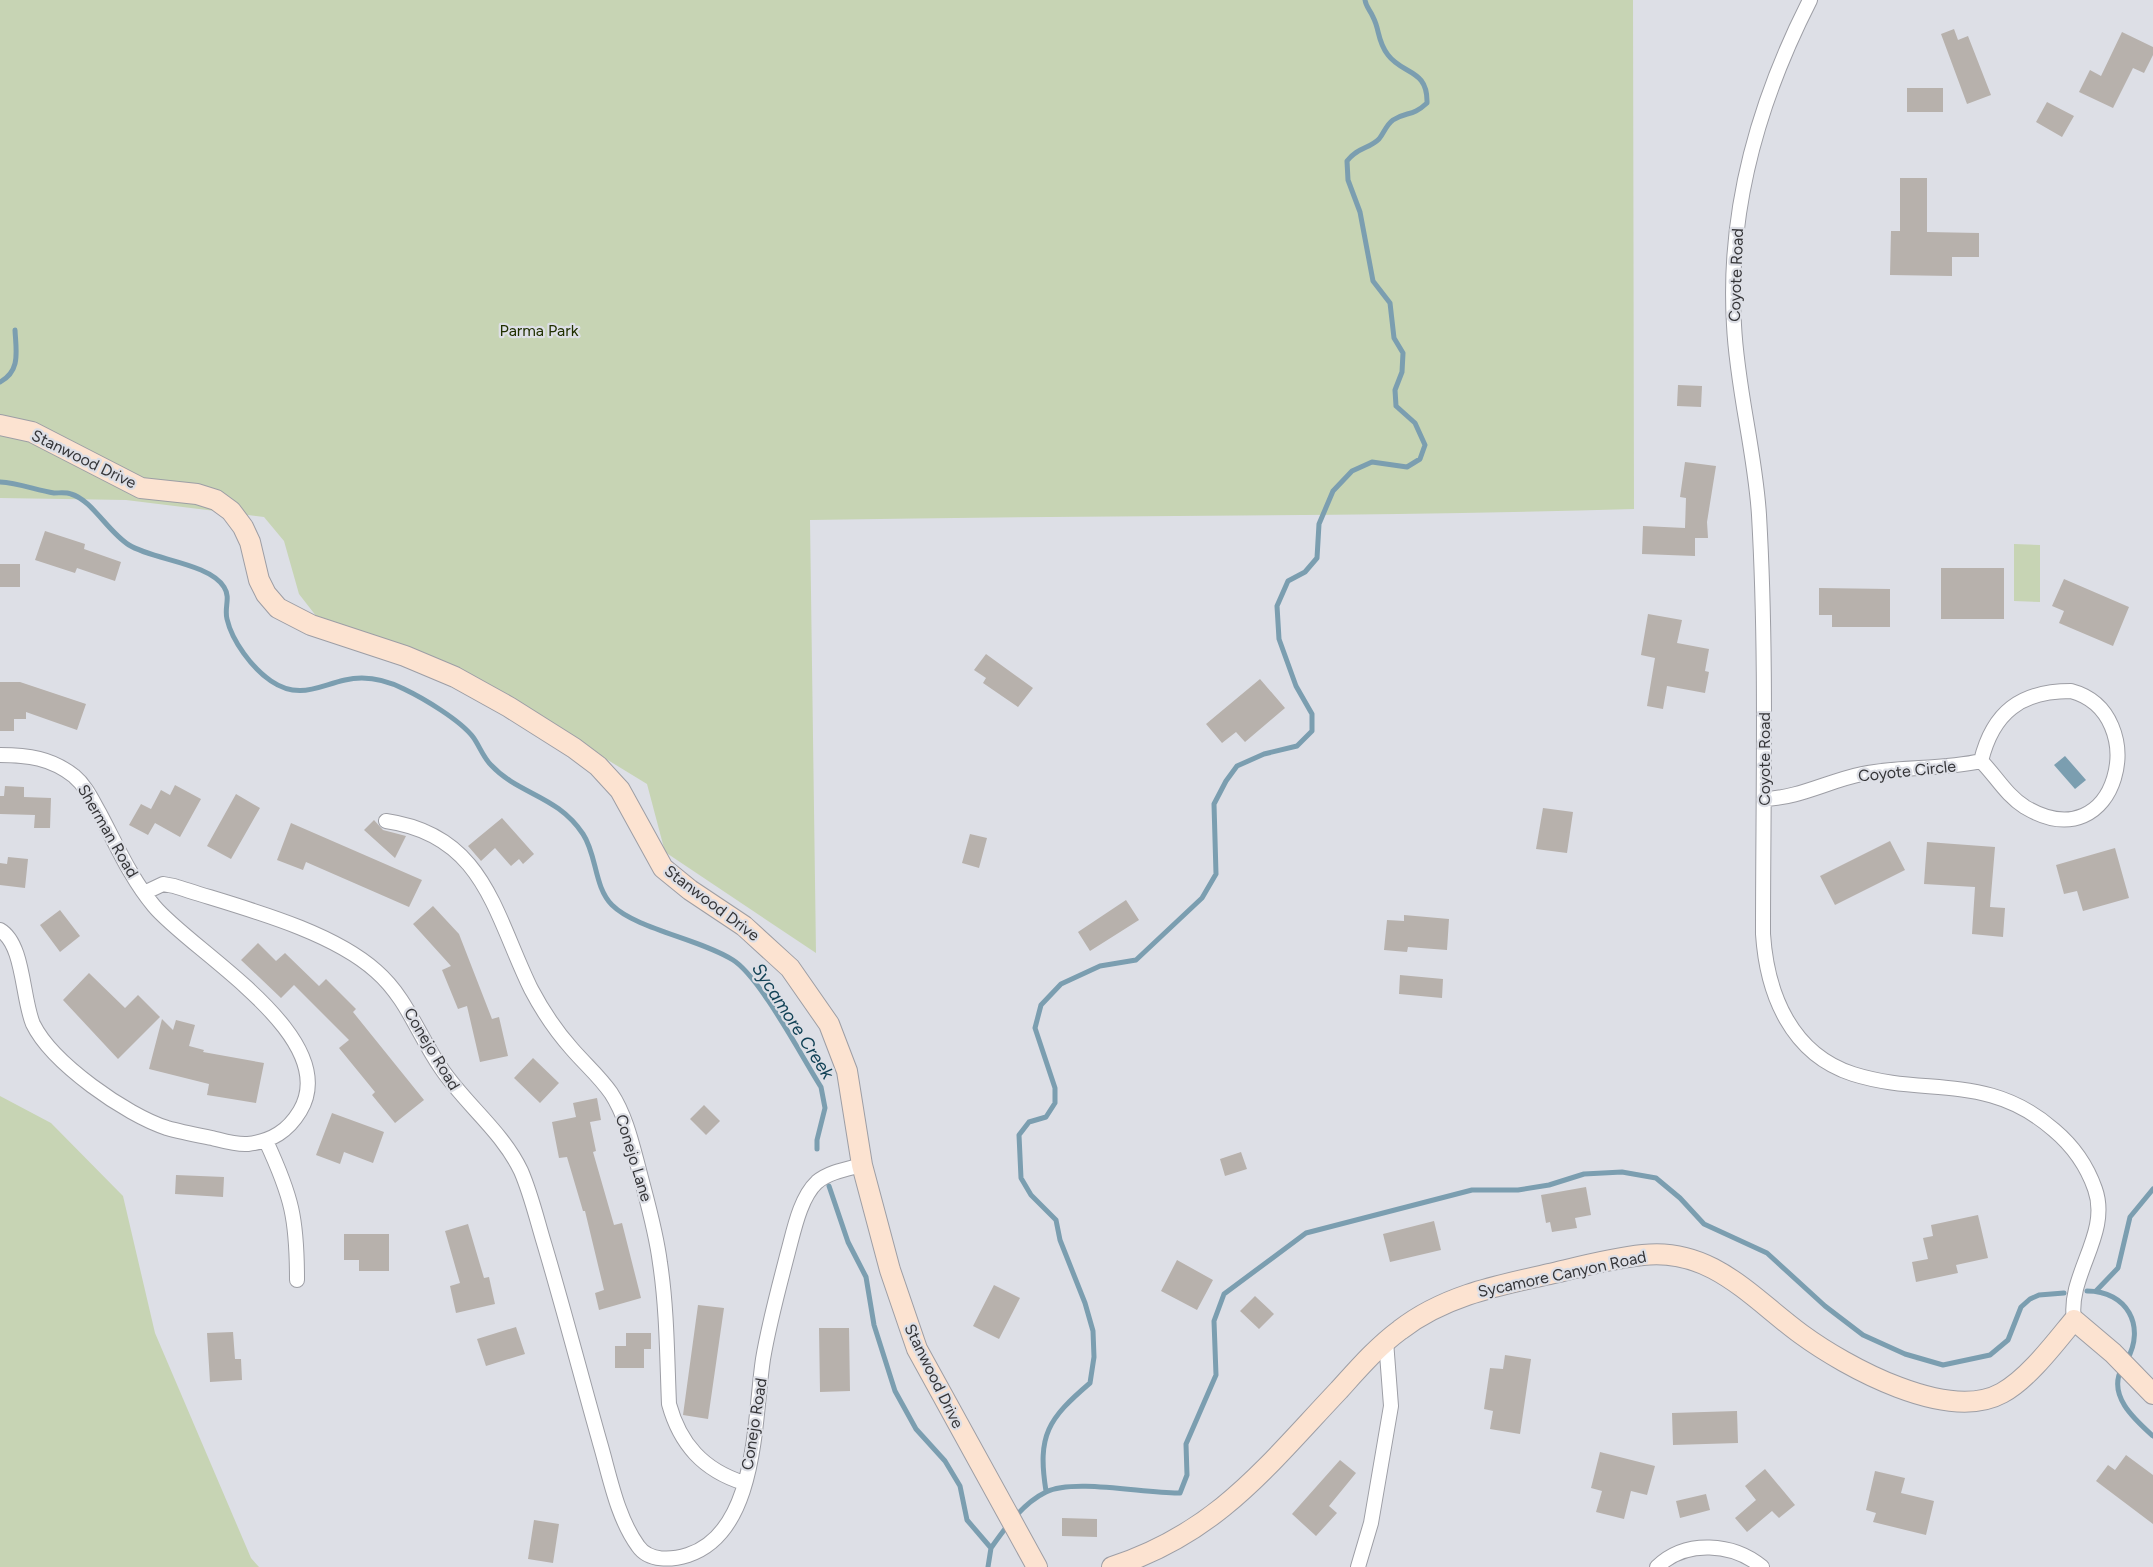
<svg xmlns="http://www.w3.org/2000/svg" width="2153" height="1567" font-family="Figtree,sans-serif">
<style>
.green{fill:#c7d4b4}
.water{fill:#7b9eb0}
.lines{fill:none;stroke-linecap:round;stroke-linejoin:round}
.stream{stroke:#7b9eb0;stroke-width:5}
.building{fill:#b7b1ac}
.street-casing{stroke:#9d9ea5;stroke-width:16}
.secondary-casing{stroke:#9d9ea5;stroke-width:22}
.street{stroke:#fff;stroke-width:14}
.secondary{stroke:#fce3d1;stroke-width:20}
.labels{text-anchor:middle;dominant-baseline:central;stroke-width:4.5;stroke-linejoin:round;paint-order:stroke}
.street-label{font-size:16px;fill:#353538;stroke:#dddfe6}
.park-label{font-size:16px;fill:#213000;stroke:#dddfe6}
.water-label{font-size:18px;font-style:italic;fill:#124256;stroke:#dddfe6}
</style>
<rect width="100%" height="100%" fill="#dddfe6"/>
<path class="green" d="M 0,0 L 1633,0 L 1634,509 C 1360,517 1085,515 810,520 L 816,953 L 665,852 L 647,784 L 508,699 L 320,621 L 299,594 L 284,541 L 264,517 L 126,500 L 0,498 Z
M 2014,544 L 2040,545 L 2040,602 L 2014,601 Z
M 0,1096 L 51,1123 L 123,1196 L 155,1333 L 251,1558 L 259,1567 L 0,1567 Z"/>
<path class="water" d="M 2065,756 L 2086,780 L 2075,789 L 2054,765 Z"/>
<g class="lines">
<path class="stream" d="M 0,382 C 21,371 16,351 15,330
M 0,482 C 18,483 36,490 54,493 C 60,493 66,492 71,494 C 92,500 108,532 129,545 C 153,560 209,563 224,587 C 231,598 224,607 227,619 C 232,641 252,668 271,681 C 299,700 318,686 345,680 C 366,675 386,680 404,689 C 423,698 460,720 473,737 C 479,745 483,757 491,765 C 519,795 557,795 583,834 C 597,855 594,887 612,905 C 636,929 700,939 733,960 C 760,977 802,1057 821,1087 L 825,1108 L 817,1140 L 817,1149
M 829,1186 L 848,1242 L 866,1277 L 874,1325 L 895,1391 L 916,1429 L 945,1461 L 960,1486 L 967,1520 L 991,1548 L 988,1567
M 2087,1291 C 2127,1291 2146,1326 2127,1360
M 2096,1291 L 2118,1268 L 2130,1217 L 2153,1189
M 2122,1368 C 2107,1395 2134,1419 2153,1436
M 1046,1491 C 1037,1435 1048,1419 1090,1383 L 1094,1357 L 1093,1331 L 1085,1303 L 1060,1240 L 1056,1220 L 1031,1195 L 1021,1178 L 1019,1135 L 1029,1122 L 1046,1117 L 1055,1103 L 1055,1088 L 1035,1028 L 1041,1005 L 1061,984 L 1100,966 L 1136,960 L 1202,898 L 1216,874 L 1214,804 L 1226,781 L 1237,766 L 1264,754 L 1297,746 L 1312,731 L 1312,714 L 1296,686 L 1279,639 L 1277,606 L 1288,581 L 1305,572 L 1317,558 L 1319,524 L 1333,491 L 1352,471 L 1372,462 L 1407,467 L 1420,459 L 1425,445 L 1415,423 L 1396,406 L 1395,390 L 1402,372 L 1403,353 L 1394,338 L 1390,303 L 1373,281 L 1360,212 L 1348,180 L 1347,161 C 1358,147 1369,149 1379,139 C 1384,133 1386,125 1393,120 C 1407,111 1412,117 1427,103 C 1428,69 1403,75 1388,55 C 1377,41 1380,30 1373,17 C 1370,10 1366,7 1365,0
M 991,1548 C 1005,1528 1023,1503 1046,1492 C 1074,1478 1147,1494 1180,1493 L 1187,1475 L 1186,1444 L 1216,1375 L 1214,1321 L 1224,1294 L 1306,1233 L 1472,1190 L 1518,1190 L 1549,1185 L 1584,1174 L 1622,1172 L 1656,1178 L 1680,1198 L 1704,1224 L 1767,1253 L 1825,1306 L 1863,1335 L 1905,1354 L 1943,1365 L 1990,1355 L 2008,1340 L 2021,1307 L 2030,1299 L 2039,1295 L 2064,1293"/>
</g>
<path class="building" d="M 1954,29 L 1958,40 L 1968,36 L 1991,95 L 1967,104 L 1941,34 Z
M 2122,32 L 2153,47 L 2153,55 L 2144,73 L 2133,68 L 2113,108 L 2079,92 L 2090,70 L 2101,76 Z
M 1907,88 L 1943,88 L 1943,112 L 1907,112 Z
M 2047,102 L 2074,116 L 2062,137 L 2036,122 Z
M 1900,178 L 1927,178 L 1927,232 L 1979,233 L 1979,257 L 1952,257 L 1952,276 L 1890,275 L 1891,231 L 1900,231 Z
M 1678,385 L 1702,386 L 1701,407 L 1677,406 Z
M 1685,462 L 1716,466 L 1707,522 L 1708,538 L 1695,538 L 1695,556 L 1642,554 L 1643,526 L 1685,528 L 1686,498 L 1680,497 Z
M 45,531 L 85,544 L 84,549 L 121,562 L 115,581 L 77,568 L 75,573 L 35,560 Z
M 0,564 L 20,564 L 20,587 L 0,587 Z
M 1941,568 L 2004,568 L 2004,619 L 1941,619 Z
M 2064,579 L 2129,607 L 2113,646 L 2059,623 L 2064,611 L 2052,606 Z
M 1819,588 L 1890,589 L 1890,627 L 1832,627 L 1832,615 L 1819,615 Z
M 1648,614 L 1682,620 L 1677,643 L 1709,649 L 1705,671 L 1709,672 L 1705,693 L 1667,686 L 1663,709 L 1647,706 L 1655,658 L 1641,655 Z
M 986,654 L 1033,688 L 1018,707 L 983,683 L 986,678 L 974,670 Z
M 1260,679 L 1285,708 L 1245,742 L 1236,732 L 1222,743 L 1206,724 Z
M 0,682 L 20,682 L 86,704 L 77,730 L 26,712 L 26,719 L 14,719 L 14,731 L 0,731 Z
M 175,785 L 201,799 L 180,837 L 155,823 L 148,835 L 129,825 L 141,804 L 151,809 L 161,790 L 170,795 Z
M 5,786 L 24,787 L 24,797 L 51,798 L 50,828 L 34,828 L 35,815 L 0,814 L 0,796 L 4,796 Z
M 236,794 L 260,808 L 231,859 L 207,846 Z
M 1543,808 L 1573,812 L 1567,853 L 1536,849 Z
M 502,818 L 534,854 L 523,864 L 519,859 L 511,866 L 495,848 L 481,861 L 468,846 Z
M 374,820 L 383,830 L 406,836 L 395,858 L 364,830 Z
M 291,823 L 422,880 L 409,907 L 306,862 L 303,870 L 277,860 Z
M 970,834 L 987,838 L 979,868 L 962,863 Z
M 1890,841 L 1905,870 L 1835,905 L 1820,876 Z
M 1927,842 L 1995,847 L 1990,907 L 2005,908 L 2003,937 L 1972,934 L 1975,887 L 1924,884 Z
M 2115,848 L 2129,898 L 2083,911 L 2077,891 L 2064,894 L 2056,865 Z
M 8,857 L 28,859 L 25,888 L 0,885 L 0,863 L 7,864 Z
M 1126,900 L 1139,920 L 1090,951 L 1078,932 Z
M 433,906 L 459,934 L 492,1019 L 499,1017 L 508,1056 L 480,1062 L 467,1006 L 458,1009 L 442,970 L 451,966 L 413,924 Z
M 60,910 L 80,936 L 60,952 L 40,925 Z
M 1404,915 L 1449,919 L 1447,950 L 1408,947 L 1407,952 L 1384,950 L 1387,920 L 1404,921 Z
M 258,943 L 276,961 L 285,953 L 319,986 L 326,979 L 356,1009 L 353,1012 L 424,1100 L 395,1123 L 372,1095 L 375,1092 L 339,1048 L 349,1040 L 294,985 L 281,998 L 241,960 Z
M 89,973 L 125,1008 L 138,995 L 160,1017 L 118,1059 L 63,1000 Z
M 1400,975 L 1443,979 L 1442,998 L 1399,994 Z
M 162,1019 L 173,1030 L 176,1020 L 195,1025 L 189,1046 L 204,1050 L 203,1052 L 264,1063 L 256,1103 L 207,1095 L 209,1084 L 149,1069 Z
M 533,1058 L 559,1083 L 540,1103 L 514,1078 Z
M 597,1098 L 601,1120 L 590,1122 L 596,1151 L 593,1152 L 614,1225 L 622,1223 L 641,1298 L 599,1310 L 595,1293 L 604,1290 L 585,1211 L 583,1211 L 567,1157 L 559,1158 L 552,1122 L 576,1117 L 573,1103 Z
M 704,1105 L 720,1121 L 706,1135 L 690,1119 Z
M 332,1113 L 384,1132 L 373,1163 L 344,1152 L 340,1164 L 316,1155 Z
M 1241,1152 L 1247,1169 L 1225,1176 L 1220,1159 Z
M 176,1175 L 224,1177 L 223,1197 L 175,1194 Z
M 1586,1187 L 1591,1215 L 1575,1218 L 1577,1228 L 1552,1232 L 1550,1222 L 1546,1223 L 1541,1195 Z
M 1978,1215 L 1988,1258 L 1956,1265 L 1958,1273 L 1916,1282 L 1912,1262 L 1928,1259 L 1923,1238 L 1933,1236 L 1931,1225 Z
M 1434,1221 L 1441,1250 L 1390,1262 L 1383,1234 Z
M 468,1224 L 484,1278 L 489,1277 L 495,1304 L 456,1313 L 450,1286 L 460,1283 L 445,1231 Z
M 344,1234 L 389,1234 L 389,1271 L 359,1271 L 359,1260 L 344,1260 Z
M 1177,1260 L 1213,1280 L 1197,1310 L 1161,1291 Z
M 994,1285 L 1020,1298 L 999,1339 L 973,1326 Z
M 1255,1296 L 1274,1314 L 1259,1329 L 1240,1311 Z
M 698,1305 L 724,1308 L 708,1419 L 683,1415 Z
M 516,1327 L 525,1354 L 486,1366 L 477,1339 Z
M 819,1328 L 849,1328 L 850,1391 L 820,1392 Z
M 233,1332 L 235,1359 L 241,1359 L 242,1380 L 210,1382 L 207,1333 Z
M 626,1333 L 651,1333 L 651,1349 L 644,1349 L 644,1368 L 615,1368 L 615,1346 L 626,1346 Z
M 1505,1355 L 1531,1359 L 1520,1434 L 1490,1429 L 1493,1411 L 1484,1409 L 1490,1368 L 1503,1369 Z
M 1737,1411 L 1738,1443 L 1673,1445 L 1672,1413 Z
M 1600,1452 L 1655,1466 L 1647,1495 L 1631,1491 L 1624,1519 L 1596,1512 L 1602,1491 L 1591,1488 Z
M 2126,1455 L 2153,1475 L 2153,1524 L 2096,1481 L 2108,1465 L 2115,1470 Z
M 1340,1460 L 1356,1473 L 1329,1506 L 1337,1513 L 1316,1536 L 1292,1514 Z
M 1765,1469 L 1795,1505 L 1779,1518 L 1772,1511 L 1747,1532 L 1735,1518 L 1756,1500 L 1745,1486 Z
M 1875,1471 L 1905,1478 L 1901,1493 L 1934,1501 L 1926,1535 L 1873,1522 L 1876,1513 L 1866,1510 Z
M 1706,1494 L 1710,1510 L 1680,1518 L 1676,1501 Z
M 1062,1518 L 1097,1519 L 1097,1537 L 1062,1536 Z
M 534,1520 L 559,1524 L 553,1563 L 528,1559 Z"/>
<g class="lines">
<g class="street-casing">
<path id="street" d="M 1810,0 C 1758,102 1727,210 1734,325 C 1737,389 1755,451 1759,515 C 1767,654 1763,795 1763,934 C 1767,994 1791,1054 1853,1074 C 1926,1097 1988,1072 2054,1130 C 2073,1146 2087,1166 2095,1189 C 2111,1234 2067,1275 2074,1320
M 2071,691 C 2153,713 2119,863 2025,807 C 2006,795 1996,776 1981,761 C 1993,712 2021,691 2071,691 Z
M 0,755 C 28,755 51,758 74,776 C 86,786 92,800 100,814 C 116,844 131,879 154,906 C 191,951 344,1037 300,1111 C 288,1131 272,1141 248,1144 C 236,1145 224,1141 212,1138 C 197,1135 181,1132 167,1128 C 126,1115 52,1063 33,1024 C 22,998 24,944 0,930
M 1764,799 C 1799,798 1828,781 1862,774 C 1901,766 1942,770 1981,761
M 386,821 C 484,835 494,913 531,989 C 542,1010 556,1031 572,1049 C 585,1064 600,1077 611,1093 C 626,1116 632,1144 639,1170 C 647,1201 656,1231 660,1263 C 667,1309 667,1357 669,1404 C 680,1444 703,1470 744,1483
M 144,893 L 163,884 L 174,886 C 235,906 328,928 376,971 C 407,998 418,1035 441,1068 C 465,1104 502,1131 521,1171 C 531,1194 537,1220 544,1243 C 564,1310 581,1376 600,1443 C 610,1477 617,1517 638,1546 C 649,1562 672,1560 688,1555 C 758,1532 754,1418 763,1359 C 769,1323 779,1287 788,1252 C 794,1230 800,1198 817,1182 C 829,1172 847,1169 862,1165
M 266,1141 C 292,1197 297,1219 297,1280
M 1358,1567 L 1371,1523 L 1391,1406 L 1386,1341
M 1657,1567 C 1686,1539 1733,1543 1762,1567"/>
</g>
<g class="secondary-casing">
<path id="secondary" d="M 0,425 L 32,432 L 141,488 L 197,494 L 216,500 L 231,511 L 243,527 L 250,542 L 259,580 L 266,594 L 278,608 L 311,625 L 405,656 L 455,677 L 509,707 L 574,748 L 598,766 L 620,790 L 663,868 L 690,890 L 744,926 L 790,968 L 829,1024 L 847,1071 L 862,1165 L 890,1270 L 917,1349 L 1037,1567
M 1112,1567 C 1217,1533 1266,1467 1339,1390 C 1358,1369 1377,1347 1400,1330 C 1445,1295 1500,1285 1554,1273 C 1583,1266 1613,1258 1643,1255 C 1711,1247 1752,1298 1801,1334 C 1846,1367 1948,1423 2002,1393 C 2028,1379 2055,1343 2074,1320 L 2113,1353 L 2153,1394"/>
</g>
<use href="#street" class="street"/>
<use href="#secondary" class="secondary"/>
</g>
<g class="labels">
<g class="street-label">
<text transform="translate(1736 275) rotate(-88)">Coyote Road</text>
<text transform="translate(84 459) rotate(26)">Stanwood Drive</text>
<text transform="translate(1764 759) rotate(-90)">Coyote Road</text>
<text transform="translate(1907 771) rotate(-6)">Coyote Circle</text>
<text transform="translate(108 831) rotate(60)">Sherman Road</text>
<text transform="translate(712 903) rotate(37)">Stanwood Drive</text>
<text transform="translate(432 1049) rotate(59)">Conejo Road</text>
<text transform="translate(634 1158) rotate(73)">Conejo Lane</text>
<text transform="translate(1562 1274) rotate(-12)">Sycamore Canyon Road</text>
<text transform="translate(934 1376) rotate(64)">Stanwood Drive</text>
<text transform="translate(754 1424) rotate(-81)">Conejo Road</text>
</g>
<g class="park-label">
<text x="539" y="330">Parma Park</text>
</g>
<g class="water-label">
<text transform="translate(793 1021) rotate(57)">Sycamore Creek</text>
</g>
</g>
</svg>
